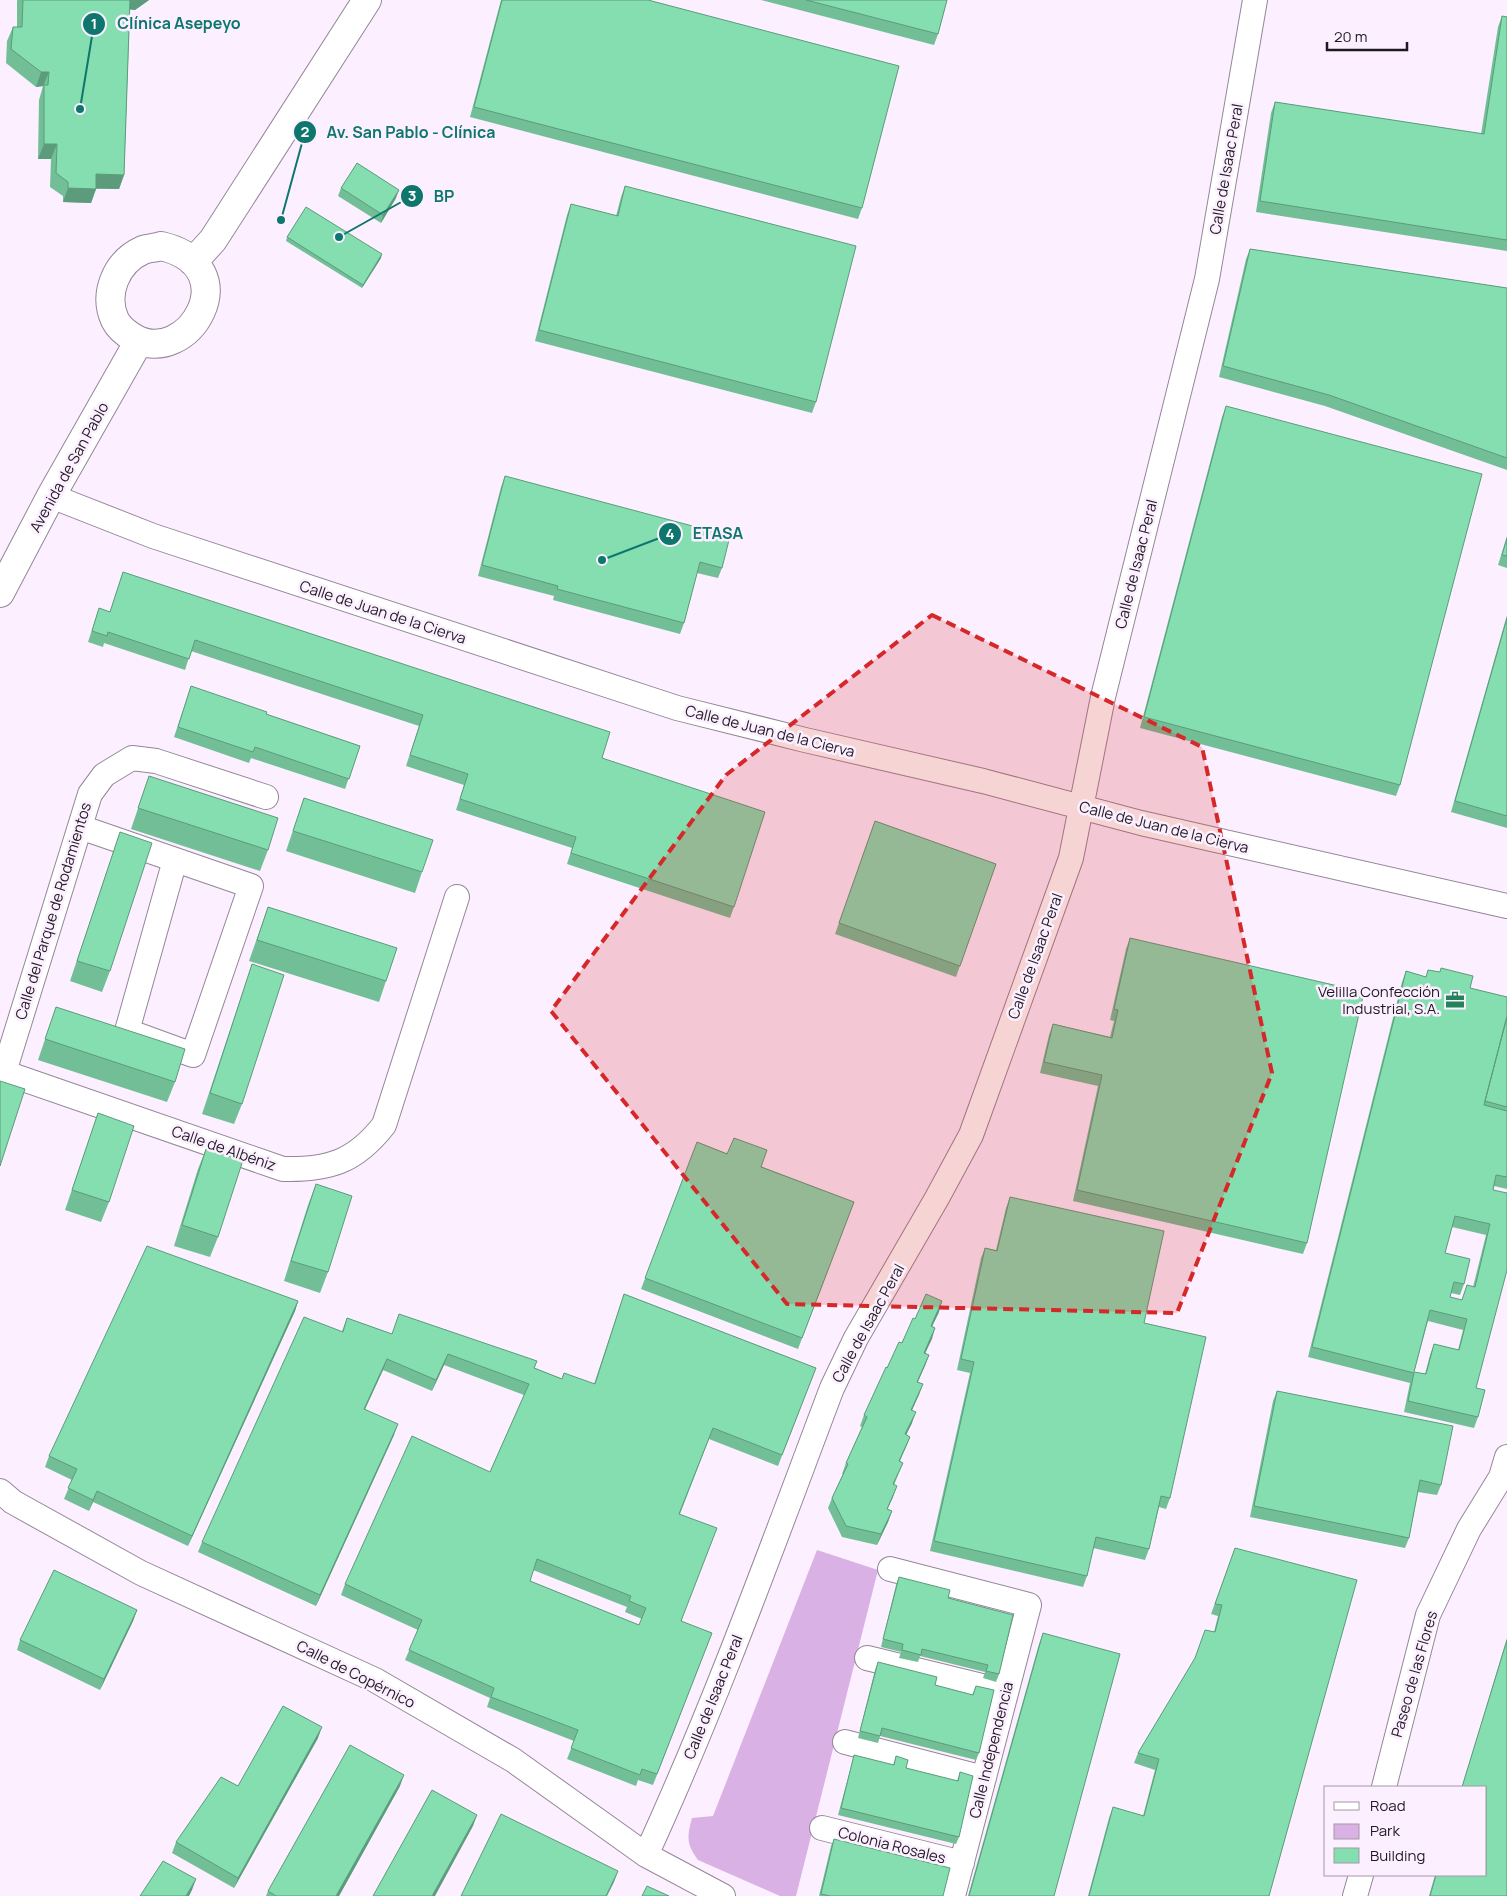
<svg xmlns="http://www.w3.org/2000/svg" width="1507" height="1896" font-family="Manrope,sans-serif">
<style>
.green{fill:#dab1e5}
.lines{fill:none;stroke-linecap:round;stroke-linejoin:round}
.street-casing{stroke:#958698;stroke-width:26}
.secondary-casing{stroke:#958698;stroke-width:30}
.street{stroke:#fff;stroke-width:24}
.secondary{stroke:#fff;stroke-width:28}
.wall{fill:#72bf97;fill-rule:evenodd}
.shaded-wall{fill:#5c9b7b}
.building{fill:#84deb0;stroke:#5c9b7b;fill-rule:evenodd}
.marked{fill:#d62828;fill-opacity:0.2;stroke:#d62828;stroke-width:4;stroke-dasharray:10 6;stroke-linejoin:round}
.labels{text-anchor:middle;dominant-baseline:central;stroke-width:5;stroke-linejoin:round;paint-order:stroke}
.street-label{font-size:15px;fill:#1f1a21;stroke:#fcefff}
.poi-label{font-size:15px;fill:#1f1a21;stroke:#fcefff;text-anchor:end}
.leader{fill:none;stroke:#0f766e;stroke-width:2}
.callout-dot{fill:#0f766e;stroke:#fcefff;stroke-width:2}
.mark-label{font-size:15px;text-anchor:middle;font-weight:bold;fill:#fff}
.callout-label{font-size:16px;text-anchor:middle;font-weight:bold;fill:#0f766e;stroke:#fcefff;stroke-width:5;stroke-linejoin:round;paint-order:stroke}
</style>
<rect width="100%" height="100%" fill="#fcefff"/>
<path class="green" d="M 817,1550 L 878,1570 L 796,1896 L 780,1896 L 698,1860 C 686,1844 687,1836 692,1818 L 713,1816 Z"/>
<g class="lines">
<g class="street-casing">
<path id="street" d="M 51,496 L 153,536 L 677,708 L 805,740 L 983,781 L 1141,823 L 1507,906
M 80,827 L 251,886 L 193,1055 L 127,1031 L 175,860
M 0,1071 L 283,1169 C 329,1170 355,1162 384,1125 L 457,897
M 4,1072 L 90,794 L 104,775 L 132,758 L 156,761 L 266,797
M 0,1491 L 13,1502 L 141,1573 L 375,1680 L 513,1760 L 646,1855 L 723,1896
M 890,1569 L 1029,1605 L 953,1896
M 867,1658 L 1006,1692
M 845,1742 L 984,1778
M 1384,1787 L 1428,1615 L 1469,1529 L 1501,1477 L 1507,1457
M 822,1828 L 962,1863
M 646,1855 C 716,1703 773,1544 832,1388 L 856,1338 L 937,1198 L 971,1135 L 1071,858 L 1103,697 L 1207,279 L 1255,0
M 1355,1896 L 1361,1875"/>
</g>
<g class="secondary-casing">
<path id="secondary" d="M 161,246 C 250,267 187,369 134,338 C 127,334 119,328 115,320 C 103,294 116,262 143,250 C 148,248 156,248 161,246 Z
M 193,262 L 213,240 L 367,0
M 0,593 L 51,496 L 139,341"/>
</g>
<use href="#street" class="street"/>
<use href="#secondary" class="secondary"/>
</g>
<path class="wall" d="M 17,0 L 149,0 L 135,10 L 130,9 L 124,175 L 119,189 L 96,189 L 91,203 L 63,202 L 63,196 L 50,187 L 51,159 L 38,159 L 39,100 L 43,86 L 36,87 L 6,63 L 7,41 L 13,27 L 17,27 Z
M 501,0 L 648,0 L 862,208 L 858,219 L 470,117 Z
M 761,0 L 947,0 L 938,34 L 934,45 Z
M 1502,16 L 1507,17 L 1507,251 L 1256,212 L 1271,113 L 1275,102 L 1481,134 L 1498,27 Z
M 625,186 L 816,402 L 812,413 L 535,341 L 567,215 L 571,204 L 616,216 L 621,197 Z
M 341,188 L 396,198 L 381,223 L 338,196 Z
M 287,237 L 381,258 L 362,288 L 286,241 Z
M 1250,249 L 1507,288 L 1507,470 L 1325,406 L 1219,377 L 1246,259 Z
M 1226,406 L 1400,785 L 1396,796 L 1140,728 L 1222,417 Z
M 505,476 L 722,568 L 718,578 L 697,573 L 684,623 L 680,634 L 553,600 L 554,596 L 478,576 L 501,487 Z
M 1507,536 L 1507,568 L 1498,565 Z
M 123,572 L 602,758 L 734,907 L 730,918 L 567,864 L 572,848 L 456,810 L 464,785 L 406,766 L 419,726 L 191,651 L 185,670 L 104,643 L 103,647 L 88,642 L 99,608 L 110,612 Z
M 1507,615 L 1507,828 L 1451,812 Z
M 191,686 L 266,714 L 360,746 L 345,789 L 251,758 L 249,763 L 174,737 Z
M 149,776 L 268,850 L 260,871 L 131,829 Z
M 304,798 L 422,872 L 415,893 L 286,851 Z
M 875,821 L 996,864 L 956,977 L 835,934 Z
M 120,832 L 110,971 L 102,992 L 70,981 Z
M 268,907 L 386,981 L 379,1002 L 249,961 Z
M 1130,938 L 1307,1243 L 1303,1254 L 1073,1201 L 1098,1086 L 1040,1073 L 1049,1035 L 1053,1024 L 1110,1037 L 1114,1021 L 1110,1020 L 1126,949 Z
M 252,964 L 242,1104 L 234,1124 L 202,1114 Z
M 1428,970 L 1470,988 L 1507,997 L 1507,1189 L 1494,1186 L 1493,1190 L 1476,1388 L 1478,1417 L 1474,1428 L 1404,1412 L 1410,1383 L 1308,1357 L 1402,982 L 1406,971 L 1426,977 ZM 1452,1227 L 1486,1235 L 1473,1287 L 1467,1285 L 1462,1300 L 1450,1297 L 1451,1293 L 1460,1295 L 1464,1284 L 1445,1253 ZM 1428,1321 L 1463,1330 L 1458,1350 L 1434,1344 L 1430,1355 L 1425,1374 L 1414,1372 Z
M 56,1007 L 175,1082 L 167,1102 L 38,1060 Z
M 98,1113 L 109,1202 L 101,1222 L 65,1210 Z
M 697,1142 L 854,1202 L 798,1349 L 641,1289 Z
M 206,1149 L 218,1237 L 210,1257 L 174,1246 L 198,1169 Z
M 316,1184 L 328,1272 L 320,1293 L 284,1281 L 308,1205 Z
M 1010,1197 L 1144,1323 L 1170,1498 L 1166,1509 L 1159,1507 L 1149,1549 L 1145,1560 L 1093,1548 L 1087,1576 L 1083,1587 L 930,1551 L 970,1373 L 957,1370 L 981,1258 L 985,1248 L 996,1250 L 1006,1208 Z
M 624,1294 L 816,1368 L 778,1466 L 709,1439 L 680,1514 L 682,1622 L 712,1633 L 653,1785 L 638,1780 L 636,1786 L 567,1759 L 574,1741 L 487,1707 L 490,1698 L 405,1660 L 418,1630 L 341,1595 L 345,1584 L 490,1472 L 524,1395 L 444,1365 L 432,1391 L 383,1370 L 365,1409 L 394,1435 L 316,1606 L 198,1552 L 202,1542 L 342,1331 L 347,1318 L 392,1334 L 535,1368 L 562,1379 L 594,1384 ZM 533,1570 L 627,1607 L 625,1612 L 642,1619 L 639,1625 L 530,1581 Z
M 298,1301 L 295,1311 L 188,1546 L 93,1502 L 89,1511 L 64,1499 L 72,1480 L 45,1467 L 49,1456 Z
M 939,1312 L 932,1326 L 935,1328 L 925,1354 L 929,1355 L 918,1382 L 923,1384 L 912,1410 L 912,1423 L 906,1435 L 910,1437 L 900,1461 L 903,1463 L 894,1485 L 893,1497 L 887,1509 L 892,1511 L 888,1522 L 877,1545 L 842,1537 L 828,1508 L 832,1498 L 843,1474 L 842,1474 L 846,1463 L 862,1427 L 860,1426 L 864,1415 L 887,1368 L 915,1319 Z
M 1277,1391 L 1441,1485 L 1437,1495 L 1418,1492 L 1409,1538 L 1405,1548 L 1250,1517 L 1273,1401 Z
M 1235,1548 L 1269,1896 L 1088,1896 L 1109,1818 L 1113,1807 L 1143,1816 L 1155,1770 L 1134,1763 L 1138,1753 L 1214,1632 L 1218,1616 L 1211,1614 Z
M 899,1577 L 948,1598 L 999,1674 L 996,1682 L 983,1678 L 985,1672 L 920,1656 L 918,1662 L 899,1658 L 901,1652 L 881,1647 L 896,1585 Z
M 137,1610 L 133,1621 L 100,1690 L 17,1650 L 20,1640 Z
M 1043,1633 L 1054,1896 L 968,1896 L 1039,1644 Z
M 1507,1638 L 1507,1896 L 1429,1896 L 1435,1875 L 1486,1875 L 1486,1787 L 1462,1787 Z
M 878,1662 L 935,1685 L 972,1695 L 976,1686 L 979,1753 L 976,1760 L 880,1736 L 878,1743 L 858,1738 L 875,1670 Z
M 318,1738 L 234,1888 L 172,1853 L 176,1842 L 238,1786 Z
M 854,1755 L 893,1765 L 896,1756 L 906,1768 L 957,1781 L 960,1772 L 959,1837 L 956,1844 L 838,1815 L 852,1763 Z
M 400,1786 L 339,1896 L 266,1896 L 268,1891 Z
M 834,1839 L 943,1896 L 819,1896 L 831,1846 Z"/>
<path class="shaded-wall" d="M 128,0 L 149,0 L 135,10 L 125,9 Z
M 41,72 L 49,72 L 43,86 L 36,87 Z
M 44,144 L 57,144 L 51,159 L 38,159 Z
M 96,174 L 124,175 L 119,189 L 91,188 Z
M 68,188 L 96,189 L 91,203 L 63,202 Z
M 399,190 L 396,198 L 381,223 L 383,215 Z
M 382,254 L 381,258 L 362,288 L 363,285 Z
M 298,1301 L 295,1311 L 188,1546 L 192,1536 Z
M 942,1301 L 939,1312 L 927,1337 L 931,1326 Z
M 935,1328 L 932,1339 L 920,1364 L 924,1353 Z
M 448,1354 L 444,1365 L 432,1391 L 436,1380 Z
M 929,1355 L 925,1366 L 913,1392 L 917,1382 Z
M 387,1359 L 383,1370 L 360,1420 L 364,1409 Z
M 923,1384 L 919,1395 L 907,1421 L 911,1410 Z
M 916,1412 L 912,1423 L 901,1445 L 905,1434 Z
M 398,1424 L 394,1435 L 316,1606 L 320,1595 Z
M 910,1437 L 906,1447 L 895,1471 L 899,1461 Z
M 897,1486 L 893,1497 L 883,1519 L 887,1509 Z
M 97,1491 L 93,1502 L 89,1511 L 93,1500 Z
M 892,1511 L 888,1522 L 877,1545 L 881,1534 Z
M 137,1610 L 133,1621 L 100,1690 L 104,1679 Z
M 322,1727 L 318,1738 L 234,1888 L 238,1878 Z
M 404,1775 L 400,1786 L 339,1896 L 336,1896 Z
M 477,1815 L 473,1826 L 435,1896 L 432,1896 Z
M 618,1871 L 614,1882 L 607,1896 L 606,1896 Z
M 196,1879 L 192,1890 L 189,1896 L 186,1896 Z"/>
<path class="building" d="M 23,0 L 130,0 L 124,175 L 96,174 L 96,189 L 68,188 L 68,182 L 56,173 L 57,144 L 44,144 L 44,85 L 48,85 L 49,72 L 41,72 L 11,49 L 13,27 L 22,27 Z
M 502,0 L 648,0 L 899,66 L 862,208 L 474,107 Z
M 806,0 L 947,0 L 938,34 Z
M 1502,16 L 1507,17 L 1507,240 L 1260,201 L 1275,102 L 1484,134 Z
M 357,163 L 399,190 L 383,215 L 341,188 Z
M 625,186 L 856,246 L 816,402 L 539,330 L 571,204 L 618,216 Z
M 306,207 L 382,254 L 363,285 L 287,237 Z
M 1250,249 L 1507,288 L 1507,458 L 1329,395 L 1223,366 Z
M 1226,406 L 1482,474 L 1400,785 L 1144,717 Z
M 505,476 L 730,536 L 722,568 L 700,562 L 684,623 L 557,589 L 558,586 L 482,565 Z
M 1507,538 L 1507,556 L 1502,555 Z
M 123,572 L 610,732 L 602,758 L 765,812 L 734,907 L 571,853 L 576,837 L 460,799 L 468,774 L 410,755 L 423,715 L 195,640 L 189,659 L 108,632 L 107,636 L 92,631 L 99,608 L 110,612 Z
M 1507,618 L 1507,816 L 1455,801 Z
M 191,686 L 267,712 L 266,714 L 360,746 L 349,779 L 255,747 L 253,752 L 178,727 Z
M 149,776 L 278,818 L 268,850 L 138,808 Z
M 304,798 L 433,840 L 422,872 L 293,831 Z
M 875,821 L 996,864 L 960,966 L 839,923 Z
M 120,832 L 152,843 L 110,971 L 77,961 Z
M 268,907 L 397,948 L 386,981 L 257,940 Z
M 1130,938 L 1364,992 L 1307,1243 L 1077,1190 L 1102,1075 L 1044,1062 L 1053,1024 L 1112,1038 L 1118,1010 L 1114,1009 Z
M 252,964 L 284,975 L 242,1104 L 210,1093 Z
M 1441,968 L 1473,976 L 1470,988 L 1507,997 L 1507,1016 L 1484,1105 L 1507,1111 L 1507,1177 L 1496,1175 L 1493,1190 L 1507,1193 L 1507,1270 L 1476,1388 L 1485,1390 L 1478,1417 L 1408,1401 L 1414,1373 L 1312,1347 L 1406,971 L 1426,977 L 1428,970 L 1440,972 ZM 1455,1216 L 1490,1224 L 1475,1287 L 1467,1285 L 1462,1300 L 1450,1297 L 1454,1282 L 1464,1284 L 1470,1259 L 1445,1253 ZM 1430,1310 L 1467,1319 L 1459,1350 L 1434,1344 L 1426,1374 L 1414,1372 Z
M 56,1007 L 185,1049 L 175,1082 L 45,1039 Z
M 1507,1017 L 1507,1107 L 1485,1101 Z
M 0,1081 L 25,1089 L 0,1166 Z
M 98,1113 L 134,1126 L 109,1202 L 72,1190 Z
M 734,1138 L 767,1150 L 761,1167 L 854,1202 L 802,1338 L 645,1278 L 697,1142 L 727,1154 Z
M 206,1149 L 243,1160 L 218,1237 L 182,1225 Z
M 316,1184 L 352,1196 L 328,1272 L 291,1261 Z
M 1010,1197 L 1164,1231 L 1144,1323 L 1206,1337 L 1170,1498 L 1161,1496 L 1149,1549 L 1096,1537 L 1087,1576 L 934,1541 L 974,1362 L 961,1359 L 985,1248 L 997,1251 Z
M 147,1246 L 298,1301 L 192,1536 L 97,1491 L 93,1500 L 68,1488 L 77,1469 L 49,1456 Z
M 624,1294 L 816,1368 L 782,1455 L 713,1428 L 679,1514 L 717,1528 L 681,1621 L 712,1633 L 657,1774 L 642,1769 L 640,1775 L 571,1748 L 578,1730 L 491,1697 L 494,1688 L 409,1650 L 422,1620 L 345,1584 L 412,1436 L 490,1472 L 529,1384 L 448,1354 L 436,1380 L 387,1359 L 364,1409 L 398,1424 L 320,1595 L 202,1542 L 304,1317 L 343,1332 L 347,1318 L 392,1334 L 399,1314 L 537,1361 L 534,1368 L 562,1379 L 564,1373 L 595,1384 ZM 537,1559 L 631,1596 L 629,1601 L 646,1608 L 639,1625 L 530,1581 Z
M 926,1294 L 942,1301 L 931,1326 L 935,1328 L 924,1353 L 929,1355 L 917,1382 L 923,1384 L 911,1410 L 916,1412 L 905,1434 L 910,1437 L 899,1461 L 903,1463 L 893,1484 L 897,1486 L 887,1509 L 892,1511 L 881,1534 L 846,1526 L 832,1498 L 848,1464 L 846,1463 L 867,1417 L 864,1415 L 886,1367 L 887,1368 L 899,1342 L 902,1343 L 913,1318 L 915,1319 Z
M 1277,1391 L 1453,1426 L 1441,1485 L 1420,1480 L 1409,1538 L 1254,1506 Z
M 1235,1548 L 1357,1580 L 1269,1896 L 1089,1896 L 1113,1807 L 1144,1816 L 1159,1759 L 1138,1753 L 1195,1658 L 1205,1630 L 1215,1632 L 1222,1605 L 1215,1604 Z
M 54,1570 L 137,1610 L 104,1679 L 20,1640 Z
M 899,1577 L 950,1590 L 948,1598 L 1013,1615 L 999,1674 L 986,1671 L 988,1665 L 922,1649 L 921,1655 L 902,1650 L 903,1644 L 883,1639 Z
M 1043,1633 L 1120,1654 L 1054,1896 L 969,1896 Z
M 1507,1640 L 1507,1896 L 1430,1896 L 1436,1875 L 1486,1875 L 1486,1787 L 1462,1787 Z
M 878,1662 L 937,1677 L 935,1685 L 973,1695 L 976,1686 L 994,1690 L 979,1753 L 882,1728 L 880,1736 L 860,1731 Z
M 283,1706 L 322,1727 L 238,1878 L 176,1842 L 221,1777 L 238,1786 Z
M 350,1745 L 404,1775 L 336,1896 L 276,1896 L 268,1891 Z
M 854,1755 L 894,1765 L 896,1756 L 908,1760 L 906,1768 L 958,1781 L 960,1772 L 973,1776 L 959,1837 L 841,1808 Z
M 432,1790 L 477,1815 L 432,1896 L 373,1896 Z
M 501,1814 L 618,1871 L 606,1896 L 461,1896 Z
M 834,1839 L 950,1868 L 943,1896 L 830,1896 L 821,1894 Z
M 163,1861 L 196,1879 L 186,1896 L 140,1896 Z
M 647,1886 L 669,1896 L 642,1896 Z"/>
<path class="marked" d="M 932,615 L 1202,747 L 1272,1073 L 1177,1313 L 787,1304 L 551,1011 L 726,775 Z"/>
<defs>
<g id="office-bare" transform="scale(1.5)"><path d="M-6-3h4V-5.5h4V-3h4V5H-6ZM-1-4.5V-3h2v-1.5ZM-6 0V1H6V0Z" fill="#24835a" stroke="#fcefff" stroke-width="2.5" paint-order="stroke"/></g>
</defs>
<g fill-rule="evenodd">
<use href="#office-bare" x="1455" y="1000"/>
</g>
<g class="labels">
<g class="street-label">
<text transform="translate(1226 169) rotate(-80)">Calle de Isaac Peral</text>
<text transform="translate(69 467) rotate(-61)">Avenida de San Pablo</text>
<text transform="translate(1136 564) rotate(-76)">Calle de Isaac Peral</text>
<text transform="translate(383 612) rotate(18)">Calle de Juan de la Cierva</text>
<text transform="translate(770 731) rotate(14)">Calle de Juan de la Cierva</text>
<text transform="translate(1164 827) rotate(14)">Calle de Juan de la Cierva</text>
<text transform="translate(53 911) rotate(-73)">Calle del Parque de Rodamientos</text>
<text transform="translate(1035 956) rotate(-70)">Calle de Isaac Peral</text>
<text transform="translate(224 1148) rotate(19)">Calle de Albéniz</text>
<text transform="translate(868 1323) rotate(-61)">Calle de Isaac Peral</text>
<text transform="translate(356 1674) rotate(27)">Calle de Copérnico</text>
<text transform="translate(1414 1674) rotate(-74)">Paseo de las Flores</text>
<text transform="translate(713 1697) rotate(-68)">Calle de Isaac Peral</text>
<text transform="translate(991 1750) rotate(-76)">Calle Independencia</text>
<text transform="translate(892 1845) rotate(14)">Colonia Rosales</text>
</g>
<g class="poi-label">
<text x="1440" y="991">Velilla Confección<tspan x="1440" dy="17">Industrial, S.A.</tspan></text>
</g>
</g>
<path class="leader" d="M80 109L94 24M281 220L305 132M339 237L412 196M602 560L670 534"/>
<g class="callout-dot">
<circle cx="80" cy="109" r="5"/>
<circle cx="281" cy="220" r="5"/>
<circle cx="339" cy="237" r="5"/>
<circle cx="602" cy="560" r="5"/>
<circle cx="94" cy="24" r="12"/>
<circle cx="305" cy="132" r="12"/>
<circle cx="412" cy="196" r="12"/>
<circle cx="670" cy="534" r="12"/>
</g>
<g class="mark-label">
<text x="94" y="29">1</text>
<text x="305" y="137">2</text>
<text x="412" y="201">3</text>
<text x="670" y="539">4</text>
</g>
<g class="callout-label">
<text x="179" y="29">Clínica Asepeyo</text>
<text x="411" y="138">Av. San Pablo - Clínica</text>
<text x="444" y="202">BP</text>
<text x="718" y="539">ETASA</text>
</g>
<rect x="1324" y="1786" width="162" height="90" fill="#fcefff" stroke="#a49aa6"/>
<rect x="1334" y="1802" width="25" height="8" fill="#ffffff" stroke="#a49aa6"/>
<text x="1370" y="1811" font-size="15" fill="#1f1a21">Road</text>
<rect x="1334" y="1824" width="25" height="15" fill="#dab1e5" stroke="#a49aa6"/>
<text x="1370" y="1836" font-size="15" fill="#1f1a21">Park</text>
<rect x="1334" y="1848" width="25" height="15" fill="#84deb0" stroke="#a49aa6"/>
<text x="1370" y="1861" font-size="15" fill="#1f1a21">Building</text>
<path d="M1327 42v8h80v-8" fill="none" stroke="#1f1a21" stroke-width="2.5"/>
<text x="1334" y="42" font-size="15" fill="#1f1a21" stroke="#fcefff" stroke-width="4" paint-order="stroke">20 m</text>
</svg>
